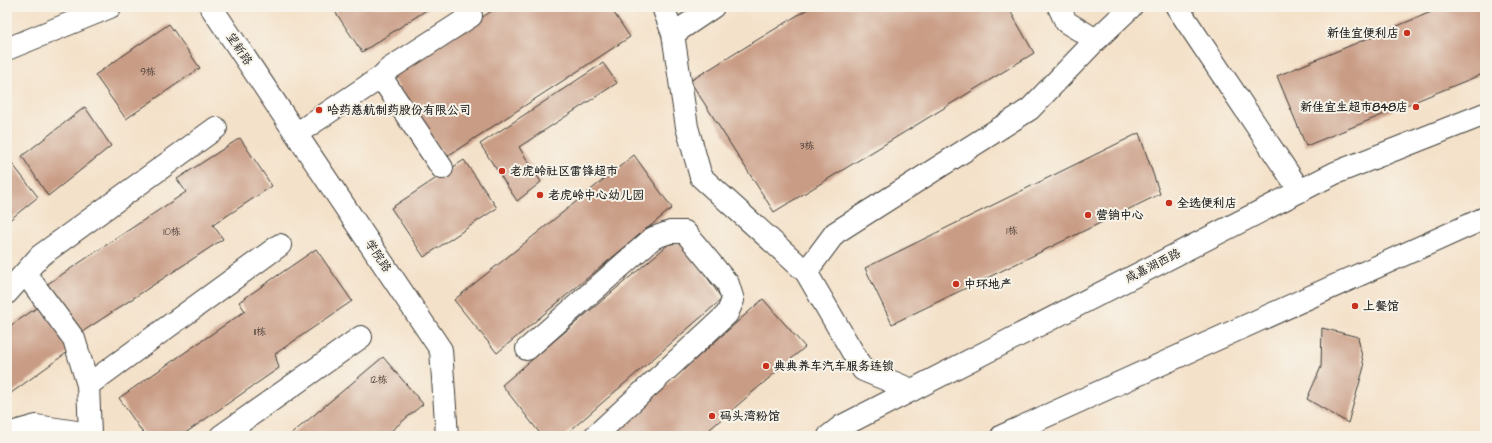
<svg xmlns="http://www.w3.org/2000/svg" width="1492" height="443" font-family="'Architects Daughter','LXGW WenKai TC',sans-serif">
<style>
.building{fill:#c99c85}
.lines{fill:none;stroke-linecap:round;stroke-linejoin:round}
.minor-casing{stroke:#3c3a36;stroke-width:24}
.secondary-casing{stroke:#3c3a36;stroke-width:24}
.minor{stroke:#fff;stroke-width:22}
.secondary{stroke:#fff;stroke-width:22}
.poi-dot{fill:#c8321e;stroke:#f7f3e8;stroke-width:1.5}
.labels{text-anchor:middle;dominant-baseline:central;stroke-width:4;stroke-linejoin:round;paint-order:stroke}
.number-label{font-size:10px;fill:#473c36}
.poi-label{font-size:12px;font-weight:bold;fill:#1c1c1c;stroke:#f7f3e8;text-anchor:start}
.street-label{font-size:12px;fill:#1c1c1c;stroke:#f7f3e8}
</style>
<rect width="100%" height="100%" fill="#f7f3e8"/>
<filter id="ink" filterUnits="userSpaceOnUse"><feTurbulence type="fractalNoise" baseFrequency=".025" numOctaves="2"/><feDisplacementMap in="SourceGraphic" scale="8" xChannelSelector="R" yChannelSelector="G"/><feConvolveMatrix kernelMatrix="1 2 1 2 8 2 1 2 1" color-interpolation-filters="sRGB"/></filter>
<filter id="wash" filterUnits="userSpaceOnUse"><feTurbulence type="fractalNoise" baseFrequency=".012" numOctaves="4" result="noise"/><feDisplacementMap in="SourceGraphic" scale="16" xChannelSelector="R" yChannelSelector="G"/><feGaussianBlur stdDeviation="0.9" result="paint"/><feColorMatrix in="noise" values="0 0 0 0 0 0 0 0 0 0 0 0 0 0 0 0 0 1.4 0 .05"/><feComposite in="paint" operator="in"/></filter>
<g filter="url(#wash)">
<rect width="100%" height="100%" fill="#f4e1c9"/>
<g id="blocks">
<path class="building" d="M 332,7 L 431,7 L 362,52 Z
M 498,7 L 610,7 L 630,37 L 446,157 L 391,76 Z
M 811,7 L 1008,7 L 1034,53 L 774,212 L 690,81 Z
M 1443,7 L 1485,7 L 1485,73 L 1306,146 L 1277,76 Z
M 169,24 L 200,68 L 126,119 L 95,75 Z
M 603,63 L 617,83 L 519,147 L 541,182 L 517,201 L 480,144 Z
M 85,107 L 111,146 L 48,196 L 22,156 Z
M 1139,133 L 1160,194 L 892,324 L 865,268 Z
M 240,138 L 272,186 L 213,225 L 223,239 L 79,334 L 46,285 L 186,192 L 177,179 Z
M 634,155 L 672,208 L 497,353 L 454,300 Z
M 7,157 L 38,197 L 7,222 Z
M 464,160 L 497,208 L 424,257 L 391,208 Z
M 684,243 L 722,299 L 564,436 L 542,436 L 502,385 L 669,244 Z
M 316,249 L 352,301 L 275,354 L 279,368 L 181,436 L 145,436 L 119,398 L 245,311 L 239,302 Z
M 763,299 L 805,347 L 702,436 L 609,436 Z
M 41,305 L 69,351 L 7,396 L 7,328 Z
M 1322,328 L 1358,337 L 1364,367 L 1348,423 L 1307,399 L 1321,367 Z
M 383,357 L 423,404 L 385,436 L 289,436 Z"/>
</g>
</g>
<g filter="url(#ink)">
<use href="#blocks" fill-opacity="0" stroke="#3c3a36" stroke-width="1"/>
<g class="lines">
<g class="minor-casing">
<path id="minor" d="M 211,7 L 441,350 L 447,436
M 663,7 L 673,34 L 687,127 L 701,177 L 806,272 L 863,370 L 912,390
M 1177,7 L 1300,191
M 673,34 L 713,7
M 1096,40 L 1131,7
M 7,49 L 110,7
M 381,77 L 442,168
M 296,134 L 381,77 L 389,69 L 471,16
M 806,272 L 835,233 L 1030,109 L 1096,40 L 1066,22 L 1059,7
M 25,273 L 74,339 L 88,385 L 90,434
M 7,293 L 40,256 L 216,128
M 527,349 L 653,238 L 670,232 L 685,232 L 728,284 L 733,300 L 727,314 L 595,436
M 88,385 L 280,245
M 7,434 L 36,426 L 90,434 L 91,436
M 221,436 L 361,337"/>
</g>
<g class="secondary-casing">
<path id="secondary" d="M 829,436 L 842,426 L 1335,173 L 1485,114
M 1002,436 L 1485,218"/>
</g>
<use href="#minor" class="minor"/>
<use href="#secondary" class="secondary"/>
</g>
</g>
<g class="poi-dot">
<circle cx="1407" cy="33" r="4"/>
<circle cx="1416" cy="107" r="4"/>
<circle cx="319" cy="110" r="4"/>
<circle cx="502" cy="171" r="4"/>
<circle cx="540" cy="195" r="4"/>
<circle cx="1169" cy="203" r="4"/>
<circle cx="1088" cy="215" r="4"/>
<circle cx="956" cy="284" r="4"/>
<circle cx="1355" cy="306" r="4"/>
<circle cx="766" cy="366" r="4"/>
<circle cx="712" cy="416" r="4"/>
</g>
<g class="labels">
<g class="number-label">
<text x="148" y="72">9栋</text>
<text x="807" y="146">3栋</text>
<text x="1012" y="231">1栋</text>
<text x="172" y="232">10栋</text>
<text x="260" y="332">11栋</text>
<text x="379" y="380">12栋</text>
</g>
<g class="poi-label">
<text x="1399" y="33" text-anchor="end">新佳宜便利店</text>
<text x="1408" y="107" text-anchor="end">新佳宜生超市848店</text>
<text x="327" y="110">哈药慈航制药股份有限公司</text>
<text x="510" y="171">老虎岭社区雷锋超市</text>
<text x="548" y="195">老虎岭中心幼儿园</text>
<text x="1177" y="203">全选便利店</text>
<text x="1096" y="215">营销中心</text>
<text x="964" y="284">中环地产</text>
<text x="1363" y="306">上餐馆</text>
<text x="774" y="366">典典养车汽车服务连锁</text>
<text x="720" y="416">码头湾粉馆</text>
</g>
<g class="street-label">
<text transform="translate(239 49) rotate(56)">望新路</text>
<text transform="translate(378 256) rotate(56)">学院路</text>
<text transform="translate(1153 266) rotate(-27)">咸嘉湖西路</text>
</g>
</g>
<rect width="1492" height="443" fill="none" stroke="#f7f3e8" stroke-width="24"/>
</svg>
